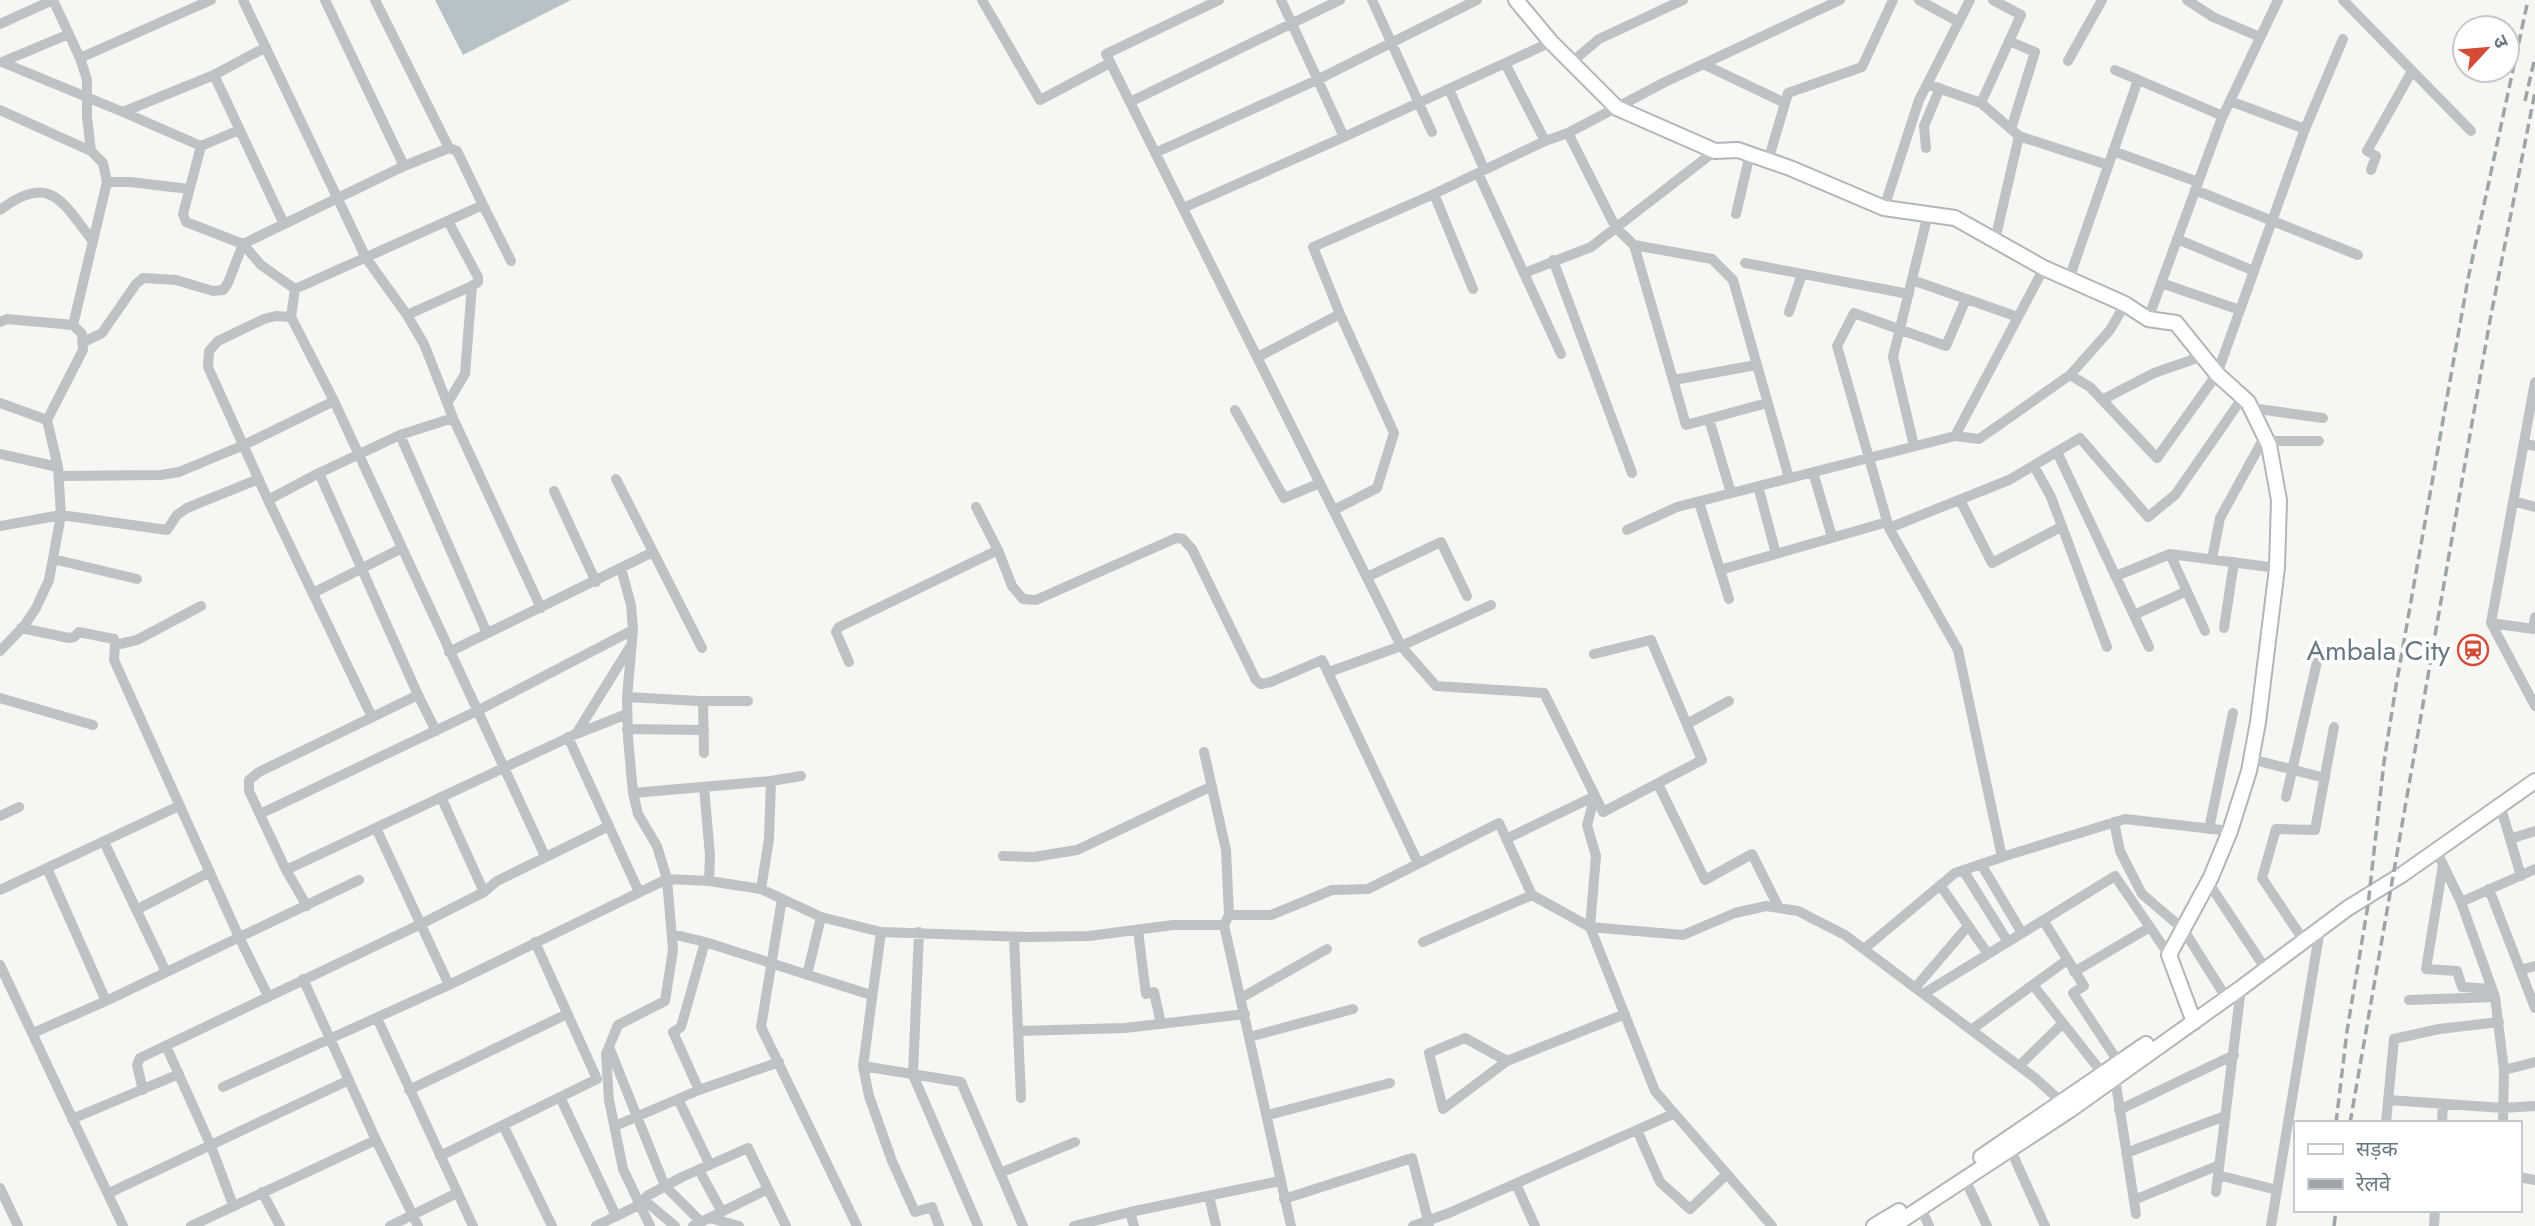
<svg xmlns="http://www.w3.org/2000/svg" width="2535" height="1226" font-family="Jost,'Noto Sans Devanagari',sans-serif">
<style>
.water{fill:#b6c2c5}
.lines{fill:none;stroke-linecap:round;stroke-linejoin:round}
.secondary-casing{stroke:#b0b6ba;stroke-width:18}
.street{stroke:#bec2c5;stroke-width:10}
.secondary{stroke:#fff;stroke-width:14}
.rail{stroke:#9ea5a9;stroke-width:3.5;stroke-dasharray:10 5;stroke-linecap:butt}
.labels{text-anchor:middle;dominant-baseline:central;stroke-width:7;stroke-linejoin:round;paint-order:stroke}
.poi-label{font-size:28px;fill:#687982;stroke:#fff;text-anchor:end}
</style>
<rect width="100%" height="100%" fill="#f6f6f3"/>
<path class="water" d="M 435,0 L 571,0 L 463,55 Z"/>
<g class="lines">
<g class="secondary-casing">
<path id="secondary" d="M 1516,0 L 1551,42 L 1617,108 L 1715,151 L 1738,150 L 1790,168 L 1884,208 L 1955,218 L 2044,268 L 2125,304 L 2148,319 L 2176,323 L 2217,374 L 2248,402 L 2269,445 L 2279,500 L 2277,568 L 2258,722 L 2249,771 L 2230,831 L 2211,877 L 2169,955 L 2194,1022
M 1981,1157 L 2146,1044
M 1874,1226 L 1899,1211
M 1893,1226 L 2070,1110 L 2241,988 L 2348,908 L 2403,874 L 2535,781"/>
</g>
<path class="street" d="M 243,0 L 366,258 L 407,315 L 424,344 L 453,418 L 541,608
M 325,0 L 404,166
M 375,0 L 449,148 L 457,151 L 483,205 L 295,289 L 291,317 L 334,401 L 545,856
M 982,0 L 1040,100 L 1110,63
M 1219,0 L 1106,54 L 1401,646 L 1436,686 L 1544,693 L 1603,812 L 1702,760 L 1651,640 L 1594,654
M 1281,0 L 1344,137
M 1372,0 L 1432,132
M 1919,0 L 1959,22
M 2187,0 L 2213,17 L 2260,37
M 2343,0 L 2471,131
M 0,24 L 53,0
M 2009,41 L 2035,52 L 2011,129
M 266,47 L 214,75 L 284,224
M 80,58 L 211,0
M 2068,61 L 2102,0
M 2,62 L 69,34
M 1572,62 L 1599,39 L 1683,0
M 4,63 L 123,112
M 1505,63 L 1545,141
M 1703,64 L 1785,103
M 2115,70 L 2223,116
M 1927,84 L 1981,103 L 2019,136 L 1995,240
M 1449,89 L 1484,169
M 2230,101 L 2305,129
M 1130,102 L 1340,0
M 1981,103 L 2021,15 L 1993,0
M 0,110 L 91,151
M 239,130 L 201,146 L 183,214 L 186,222 L 243,244 L 404,166 L 449,148
M 1568,133 L 1616,228 L 1634,245 L 1686,425 L 1767,403
M 2019,136 L 2108,165
M 201,146 L 123,112 L 214,75
M 1926,148 L 1924,126 L 1940,88
M 2113,151 L 2198,182
M 1155,153 L 1317,80 L 1477,0
M 1768,161 L 1788,93 L 1862,67 L 1893,0
M 2371,170 L 2376,156 L 2367,151 L 2412,71
M 1478,173 L 1561,354
M 107,182 L 130,182 L 189,189
M 2195,190 L 2358,255
M 1434,194 L 1473,289
M 483,205 L 511,261
M 1183,208 L 1344,137 L 1551,42
M 1884,208 L 1919,100 L 1970,0
M 0,210 C 50,173 61,200 92,240
M 1736,214 L 1750,154
M 448,221 L 478,277 L 478,282 L 472,286
M 2177,239 L 2254,271
M 1634,245 L 1712,259 L 1733,280 L 1789,478
M 1553,260 L 1632,473
M 1745,263 L 1909,294
M 1524,273 L 1591,247 L 1715,151
M 2069,279 L 2138,80
M 1912,280 L 2018,317
M 2161,283 L 2240,310
M 1966,299 L 1946,346 L 1854,313 L 1837,346 L 1889,528 L 1958,650 L 2002,857
M 1789,312 L 1802,274
M 407,315 L 472,286 L 465,374 L 448,402
M 291,317 L 276,316 L 264,319 L 218,341 L 209,351 L 208,367 L 268,500 L 319,473
M 2148,319 L 2221,120 L 2278,0
M 0,322 L 7,319 L 73,325
M 84,342 L 102,333 L 136,284 L 143,278 L 176,280 L 213,291 L 223,290 L 228,283 L 243,244 L 261,265 L 295,289
M 1258,357 L 1340,314
M 2070,375 L 2090,387 L 2157,458 L 2217,374 L 2305,129 L 2343,39
M 1674,380 L 1756,365
M 2535,382 L 2491,623 L 2535,706
M 2102,400 L 2154,373 L 2203,356
M 0,403 L 47,420
M 2251,408 L 2323,418
M 1235,410 L 1284,498 L 1320,483
M 1709,419 L 1731,493
M 400,435 L 487,633
M 1955,436 L 2044,268
M 2267,441 L 2319,441
M 2524,443 L 2535,446
M 1914,446 L 1893,357 L 1928,214
M 2057,452 L 2149,647
M 0,454 L 58,467
M 2034,466 L 2051,497 L 2107,647
M 1813,472 L 1832,537
M 59,476 L 161,475 L 179,472 L 244,445 L 334,401
M 616,479 L 702,648
M 1758,486 L 1776,554
M 554,491 L 596,582
M 268,500 L 372,717
M 1960,500 L 1992,563 L 2061,527
M 2513,501 L 2535,507
M 1699,502 L 1729,599
M 976,507 L 998,550 L 1012,586 L 1023,599 L 1036,600 L 1176,538 L 1183,539 L 1192,549 L 1256,680 L 1261,684 L 1271,682 L 1322,660 L 1418,863
M 1334,510 L 1377,488 L 1394,433 L 1340,314 L 1313,247 L 1434,194 L 1545,141 L 1568,133 L 1665,82 L 1840,0
M 0,526 L 61,515 L 167,530 L 177,515 L 187,508 L 259,479
M 1889,528 L 2009,480 L 2080,438 L 2148,517 L 2175,495 L 2243,397
M 1627,530 L 1677,507 L 1955,436 L 1979,439 L 2070,375 L 2110,330 L 2125,304
M 2170,554 L 2205,631
M 53,559 L 137,579
M 2212,559 L 2220,518 L 2265,436
M 621,568 L 631,605 L 633,630 L 627,697 L 628,738 L 633,793 L 638,814 L 657,846 L 667,879 L 673,950 L 665,1001 L 618,1025 L 606,1054 L 609,1100 L 623,1169 L 650,1226
M 1720,570 L 1887,522
M 2116,576 L 2170,554 L 2277,568
M 1367,577 L 1441,542 L 1467,596
M 313,593 L 402,548
M 201,606 L 137,640 L 115,645 L 114,660 L 239,937 L 268,996
M 2134,615 L 2187,591
M 2491,623 L 2533,629 L 2535,617
M 21,628 L 69,638 L 74,637 L 79,632 L 114,639 L 115,645
M 2224,628 L 2234,562
M 0,651 L 24,626 L 36,608 L 49,580 L 61,515 L 58,467 L 47,420 L 83,350 L 82,334 L 73,325 L 107,182 L 103,163 L 91,151 L 87,117 L 87,80 L 80,58 L 53,0
M 449,652 L 653,552
M 849,662 L 836,632 L 839,627 L 998,550
M 1329,672 L 1401,646 L 1491,605
M 418,695 L 436,731
M 627,697 L 699,701 L 748,701
M 0,698 L 93,725
M 703,701 L 704,753
M 1687,724 L 1729,701
M 627,729 L 704,730
M 576,734 L 627,714
M 568,737 L 639,892
M 1204,752 L 1226,850 L 1229,915
M 2251,759 L 2325,778
M 771,781 L 801,776
M 1658,784 L 1705,880 L 1752,854 L 1779,908
M 704,787 L 710,855 L 709,881
M 633,793 L 771,781 L 769,839 L 761,889
M 1595,796 L 1587,825 L 1596,856 L 1590,927 L 1655,1091 L 1772,1226
M 441,797 L 484,892
M 2286,797 L 2319,653
M 2500,805 L 2521,876
M 260,814 L 477,711 L 633,630
M 0,816 L 19,807
M 2114,822 L 2120,851 L 2142,894 L 2183,929 L 2222,991
M 376,828 L 449,985
M 2209,829 L 2233,713
M 1506,839 L 1595,796
M 2510,839 L 2535,831
M 104,842 L 166,972
M 2436,850 L 2461,902 L 2495,997 L 2504,1070 L 2503,1123
M 1003,856 L 1034,857 L 1077,850 L 1212,786
M 1981,864 L 2022,933
M 2443,865 L 2426,969 L 2457,971 L 2462,987 L 2492,989
M 47,868 L 106,1001
M 286,870 L 576,734 L 630,647
M 1963,870 L 2008,942
M 2208,882 L 2263,965
M 1940,885 L 1988,954
M 2489,889 L 2535,1008
M 0,890 L 179,806
M 782,899 L 761,1027 L 857,1226
M 2461,902 L 2535,869
M 307,906 L 286,870 L 249,791 L 249,780 L 259,772 L 418,695 L 319,473 L 400,435 L 453,418
M 136,910 L 210,872
M 2043,920 L 2084,986 L 2073,993 L 2119,1063
M 1224,925 L 1291,1226
M 1138,930 L 1146,994 L 1154,992 L 1161,1024
M 881,932 L 863,1066 L 869,1096 L 892,1161 L 915,1212 L 932,1207 L 939,1226
M 919,932 L 913,1075 L 978,1226
M 672,934 L 705,942 L 871,995
M 1014,937 L 1021,1098
M 2304,941 L 2262,878 L 2276,829 L 2315,830 L 2334,727
M 1423,942 L 1532,895
M 1864,949 L 1955,873 L 2002,857 L 2125,819 L 2230,831
M 0,965 L 123,1226
M 2520,970 L 2535,966
M 2074,972 L 2150,927
M 807,975 L 821,917
M 303,979 L 376,1140 L 418,1226
M 2033,985 L 2103,1074
M 1915,988 L 1968,926
M 1923,994 L 2115,876 L 2169,955
M 1241,998 L 1327,949
M 2409,1000 L 2495,997
M 377,1018 L 473,1226
M 1971,1030 L 2067,960
M 1018,1031 L 1125,1028 L 1245,1014
M 33,1033 L 106,1001 L 359,880
M 1249,1037 L 1353,1009
M 166,1046 L 211,1146 L 233,1205
M 609,1047 L 665,1186 L 701,1222
M 1507,1061 L 1465,1038 L 1429,1053 L 1443,1109 L 1507,1061 L 1625,1014
M 863,1066 L 961,1082 L 1023,1226
M 2019,1066 L 2063,1023
M 2504,1070 L 2535,1062
M 2115,1078 L 2136,1214
M 223,1087 L 449,985 L 667,879 L 709,881 L 761,889 L 821,917 L 881,932 L 1027,937 L 1089,936 L 1173,925 L 1224,925 L 1229,915 L 1271,915 L 1332,890 L 1368,889 L 1499,823 L 1532,895 L 1590,927 L 1683,935 L 1735,913 L 1766,906 L 1798,911 L 1845,935 L 2035,1078 L 2066,1106
M 143,1090 L 137,1065 L 140,1058 L 421,924 L 484,892 L 497,881 L 609,826
M 409,1090 L 567,1014
M 699,1090 L 673,1032 L 681,1027 L 705,942
M 560,1097 L 616,1216
M 678,1099 L 710,1165
M 2389,1100 L 2503,1108 L 2535,1106
M 2119,1110 L 2234,1055
M 1268,1115 L 1390,1083
M 72,1119 L 179,1074
M 2386,1123 L 2394,1039 L 2439,1029 L 2499,1022
M 2442,1123 L 2443,1104
M 503,1125 L 552,1226
M 615,1126 L 699,1090 L 779,1062
M 1637,1130 L 1660,1182 L 1690,1209 L 1727,1174
M 2008,1144 L 2045,1226
M 2126,1153 L 2225,1116
M 440,1156 L 597,1079 L 535,942
M 699,1170 L 722,1212
M 1000,1173 L 1075,1142
M 2218,1175 L 2277,1190
M 2519,1177 L 2535,1180
M 1965,1179 L 1987,1226
M 1516,1184 L 1535,1226
M 0,1188 L 18,1226
M 262,1192 L 280,1226
M 2216,1192 L 2241,988
M 109,1193 L 349,1080
M 1209,1196 L 1216,1226
M 1284,1199 L 1412,1158 L 1429,1224
M 644,1200 L 675,1226
M 2134,1200 L 2219,1165
M 1921,1208 L 1929,1226
M 1130,1212 L 1134,1226
M 710,1218 L 739,1226
M 191,1226 L 376,1140
M 390,1226 L 457,1193
M 596,1226 L 639,1205 L 647,1196 L 682,1177 L 748,1148 L 786,1226
M 693,1226 L 768,1189
M 1074,1226 L 1130,1212 L 1280,1181
M 1413,1226 L 1449,1213 L 1673,1114
M 2271,1226 L 2320,929
M 2434,1226 L 2435,1210"/>
<use href="#secondary" class="secondary"/>
<path class="rail" d="M 2525,101 L 2535,57
M 2336,1123 L 2347,1031 L 2368,905 L 2384,762 L 2396,686 L 2468,279 L 2528,0
M 2350,1123 L 2490,320 L 2535,92
M 2334,1226 L 2336,1210"/>
</g>
<defs>
<g id="station-ring" transform="scale(1.575)"><circle r="9.5" fill="#fff" stroke="#d44c36" stroke-width="1.5"/><path d="M-3-6H3Q5-6 5-4V2Q5 4 3 4L4.5 6H3L1.5 4h-3L-3 6H-4.5L-3 4Q-5 4-5 2V-4Q-5-6-3-6ZM-3.5-4v3h7v-3ZM-3.5 1v1.5H-2V1ZM2 1v1.5H3.5V1Z" fill="#d44c36"/></g>
</defs>
<g fill-rule="evenodd">
<use href="#station-ring" x="2473" y="650"/>
</g>
<g class="labels">
<g class="poi-label">
<text x="2450" y="650">Ambala City</text>
</g>
</g>
<rect x="2294" y="1121" width="228" height="91" fill="#ffffff" stroke="#c3c9cd" stroke-width="2"/>
<rect x="2308" y="1144" width="35" height="10" fill="#ffffff" stroke="#c3c9cd" stroke-width="2"/>
<text x="2356" y="1156" font-size="21" fill="#687982">सड़क</text>
<rect x="2308" y="1179" width="35" height="10" fill="#9ea5a9" stroke="#c3c9cd" stroke-width="2"/>
<text x="2356" y="1191" font-size="21" fill="#687982">रेलवे</text>
<g transform="translate(2486 49) rotate(64)"><circle r="33" fill="#ffffff" stroke="#c3c9cd" stroke-width="2"/>
<path d="M0-5L12 26L0 18L-12 26Z" fill="#d44c36"/>
<text y="-10" font-size="19" font-weight="bold" text-anchor="middle" fill="#687982">उ</text>
</g>
</svg>
